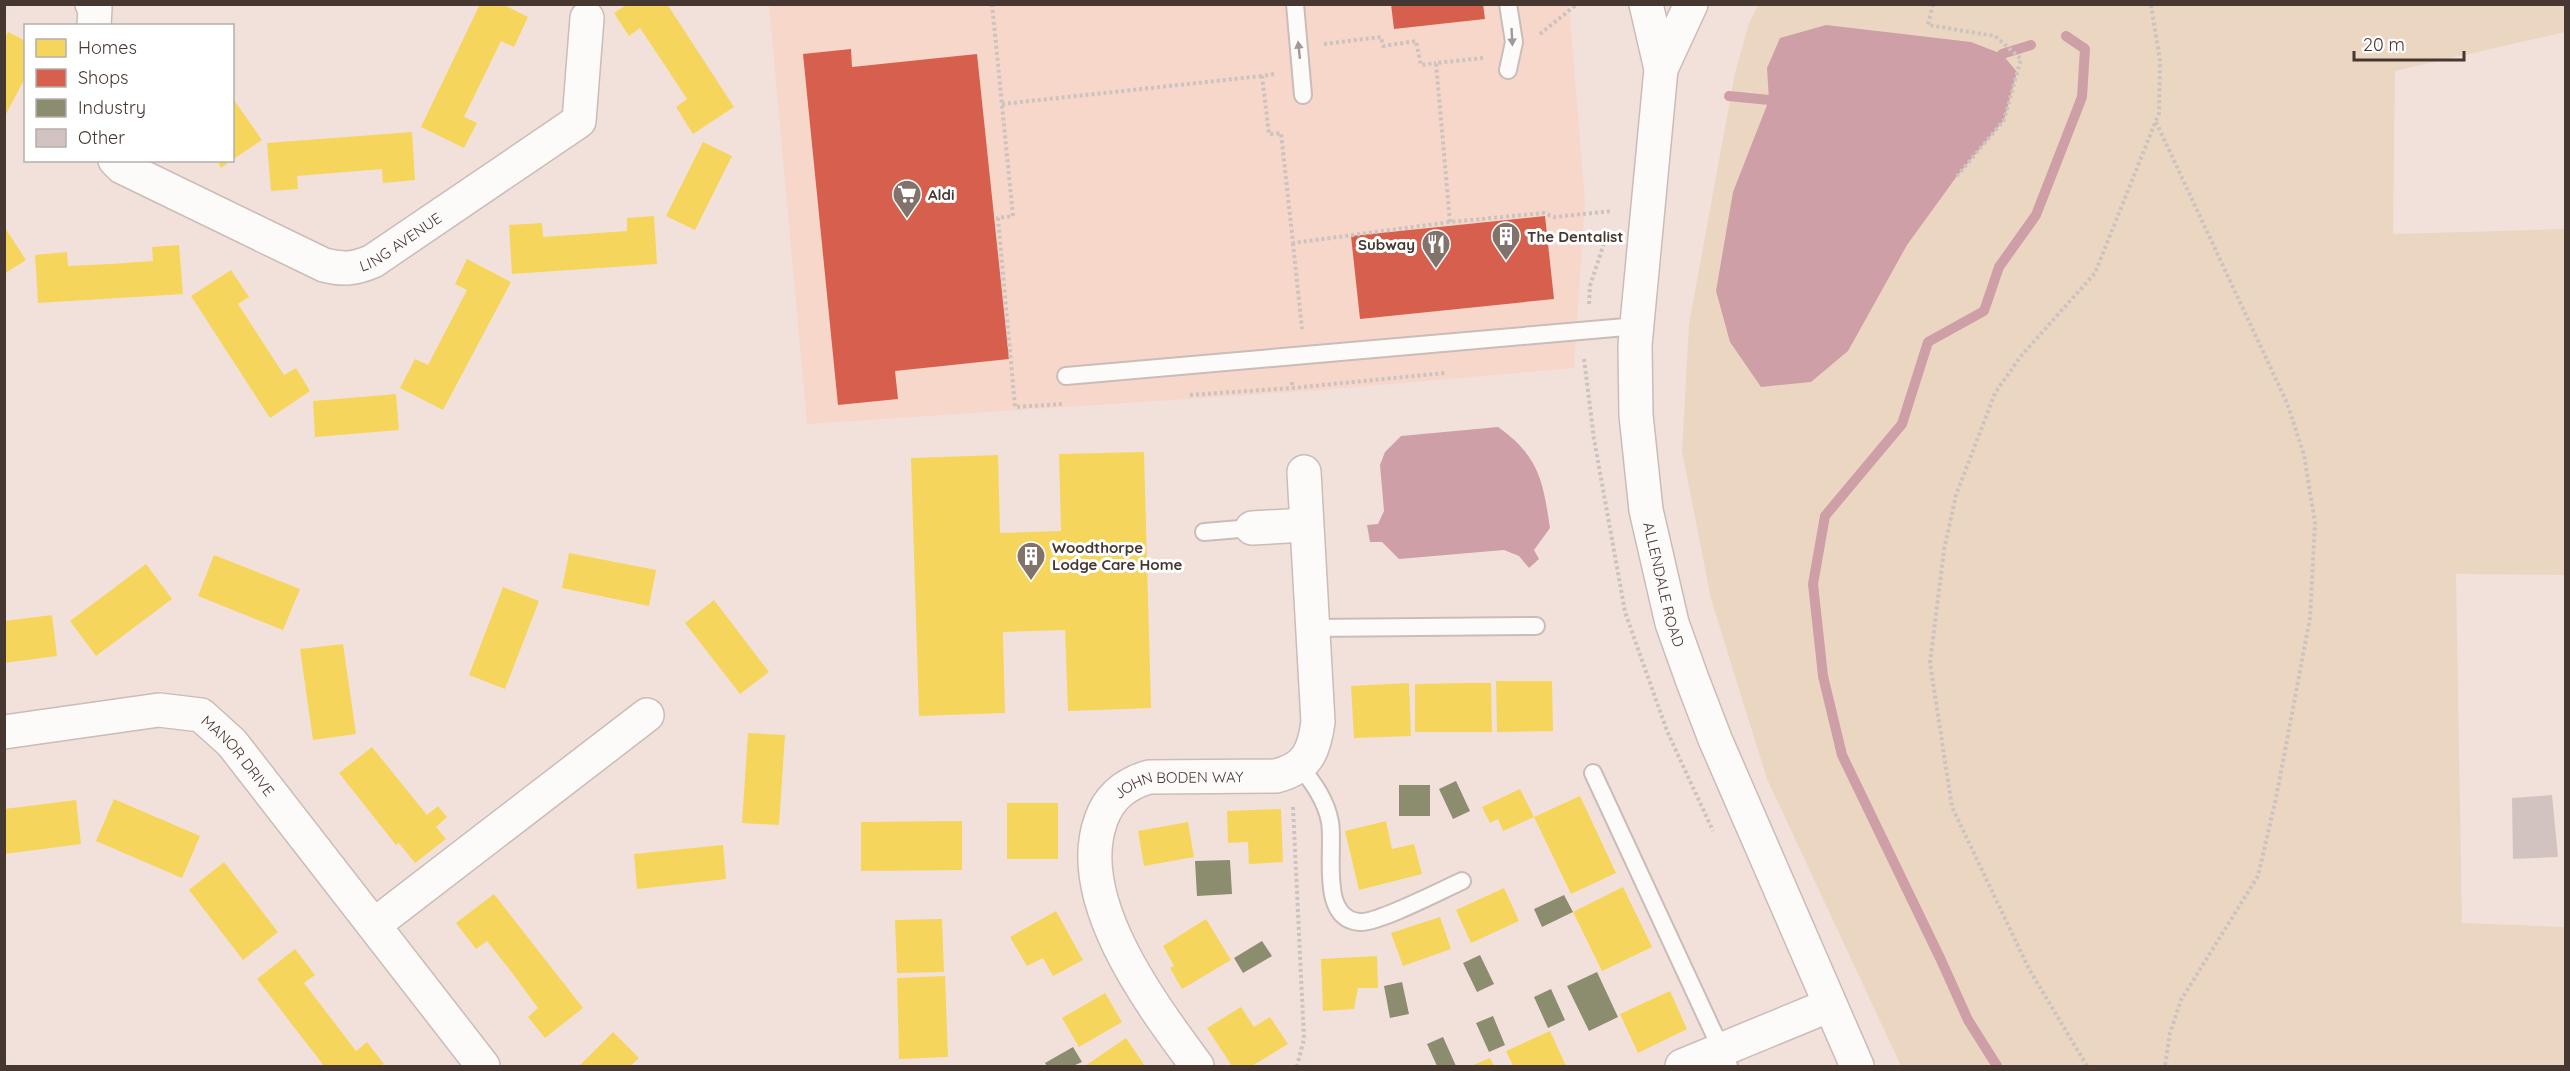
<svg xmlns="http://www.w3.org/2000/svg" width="2570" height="1071" font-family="Quicksand,sans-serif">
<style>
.built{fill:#f7d7ca}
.green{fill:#ebd7c1}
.water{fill:#ce9fa7}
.homes{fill:#f6d55c}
.shops{fill:#d6604d}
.industry{fill:#8c8c6e}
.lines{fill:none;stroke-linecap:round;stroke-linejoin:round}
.stream{stroke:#ce9fa7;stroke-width:10}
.building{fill:#d2c3c0}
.lane-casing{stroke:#cabcb7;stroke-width:20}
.street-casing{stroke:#cabcb7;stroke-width:36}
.path{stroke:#cac3c1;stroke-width:4;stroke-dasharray:3 3;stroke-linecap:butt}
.lane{stroke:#fdfafa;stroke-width:16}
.street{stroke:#fdfafa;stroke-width:33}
.oneway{fill:#a29896}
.labels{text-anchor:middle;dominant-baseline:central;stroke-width:6;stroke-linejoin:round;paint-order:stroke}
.poi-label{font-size:15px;font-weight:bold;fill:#463731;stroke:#fff;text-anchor:start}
.street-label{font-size:15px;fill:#463731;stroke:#fff}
</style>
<rect width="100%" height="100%" fill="#f2e1db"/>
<path class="built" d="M 769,5 L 1569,5 L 1585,202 L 1574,368 L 1324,390 L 807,424 Z"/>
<path class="green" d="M 1759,4 L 2565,5 L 2565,32 L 2395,71 L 2393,234 L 2565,229 L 2565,575 L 2456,574 L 2462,923 L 2565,927 L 2565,1066 L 1901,1066 L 1767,779 L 1711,599 L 1682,451 L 1689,324 L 1735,73 L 1749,23 Z"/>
<path class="water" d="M 1826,25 L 1971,42 L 2002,54 L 2017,72 L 2004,120 L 1957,176 L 1907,245 L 1848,351 L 1811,382 L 1761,387 L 1730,342 L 1716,291 L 1733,192 L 1769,100 L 1767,68 L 1780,38 Z
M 1498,427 C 1539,456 1543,481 1550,528 L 1534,550 L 1539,559 L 1529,568 L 1519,556 L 1504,550 L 1399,559 L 1382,542 L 1370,542 L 1367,525 L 1378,524 L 1384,511 L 1380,465 L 1385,452 L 1401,436 Z"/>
<path class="homes" d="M 480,4 L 502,4 L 528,17 L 514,47 L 501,41 L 464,117 L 477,123 L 464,148 L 421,127 Z
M 628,4 L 667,4 L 734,107 L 693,134 L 676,107 L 687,99 L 664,64 L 640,28 L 629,36 L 614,13 Z
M 8,32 L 26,41 L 26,76 L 4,118 L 4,39 Z
M 232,97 L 262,140 L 232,160 Z
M 412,132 L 415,180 L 383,183 L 382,169 L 297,176 L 298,189 L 271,191 L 267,143 Z
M 703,142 L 732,156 L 695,230 L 666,216 Z
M 217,160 L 232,160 L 221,168 Z
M 654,216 L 657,264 L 512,274 L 509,225 L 542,223 L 543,237 L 627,231 L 627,218 Z
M 4,226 L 26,260 L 4,274 Z
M 179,245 L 183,294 L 38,303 L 35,255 L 67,252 L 68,266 L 111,264 L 153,261 L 152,247 Z
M 467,259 L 511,282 L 443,410 L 400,388 L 415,359 L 428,365 L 467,290 L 455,284 Z
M 231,270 L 249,297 L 238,304 L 284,375 L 296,368 L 310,391 L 270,418 L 191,296 Z
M 396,394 L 399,430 L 315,437 L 313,401 Z
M 1144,452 L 1151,708 L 1068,711 L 1065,630 L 1003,632 L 1005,713 L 919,716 L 911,458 L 998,455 L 1000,533 L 1061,531 L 1059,454 Z
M 569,553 L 656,570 L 649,606 L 562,588 Z
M 214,555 L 300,589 L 283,630 L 198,596 Z
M 146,564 L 172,599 L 96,656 L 70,621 Z
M 503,587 L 539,601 L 505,689 L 469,675 Z
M 714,600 L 769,672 L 740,694 L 685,623 Z
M 52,615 L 57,656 L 4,663 L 4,621 Z
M 343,644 L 356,734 L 313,740 L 300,649 Z
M 1496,681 L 1552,681 L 1553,731 L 1497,732 Z
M 1409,683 L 1411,736 L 1354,738 L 1351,686 Z
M 1467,683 L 1491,683 L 1492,732 L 1415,732 L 1415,684 Z
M 748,733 L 785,735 L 779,825 L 742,823 Z
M 372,747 L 427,815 L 438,806 L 447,817 L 436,827 L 446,839 L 415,863 L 399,843 L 396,845 L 339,773 Z
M 1520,789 L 1534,817 L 1503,831 L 1498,819 L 1490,823 L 1482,807 Z
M 1580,796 L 1616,873 L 1571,894 L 1534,817 Z
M 114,799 L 200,836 L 182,878 L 96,841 Z
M 76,800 L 81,844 L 4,854 L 4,809 Z
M 1007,803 L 1058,803 L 1058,859 L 1007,859 Z
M 1281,809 L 1283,862 L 1249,864 L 1248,842 L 1228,843 L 1227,811 Z
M 962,821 L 962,870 L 861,871 L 861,822 Z
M 1386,821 L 1392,849 L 1414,844 L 1422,874 L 1359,890 L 1345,831 Z
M 1188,822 L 1194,857 L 1144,866 L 1138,831 Z
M 723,845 L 726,879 L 637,889 L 634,854 Z
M 224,862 L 278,932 L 243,960 L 189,890 Z
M 1623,887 L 1652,947 L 1602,971 L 1573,912 Z
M 1504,888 L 1519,921 L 1471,943 L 1456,910 Z
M 494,894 L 583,1008 L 545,1038 L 528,1017 L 538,1008 L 513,974 L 487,941 L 476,949 L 456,923 Z
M 1056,911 L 1083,960 L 1053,976 L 1043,958 L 1027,966 L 1010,937 Z
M 1440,917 L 1451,949 L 1403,966 L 1391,933 Z
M 942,919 L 944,972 L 897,973 L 895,920 Z
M 1206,919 L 1231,960 L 1182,989 L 1170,968 L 1174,966 L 1163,946 Z
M 295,949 L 315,975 L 304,983 L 356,1051 L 367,1042 L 384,1064 L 380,1066 L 324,1066 L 257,979 Z
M 1377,956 L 1378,988 L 1358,988 L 1354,1009 L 1323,1011 L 1321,959 Z
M 945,976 L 948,1057 L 899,1059 L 897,978 Z
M 1670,991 L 1687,1029 L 1638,1053 L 1620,1014 Z
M 1105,993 L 1122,1022 L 1079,1047 L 1062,1018 Z
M 1241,1007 L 1254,1027 L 1270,1017 L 1288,1044 L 1252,1066 L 1232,1066 L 1207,1028 Z
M 1550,1031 L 1566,1066 L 1513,1066 L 1506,1051 Z
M 613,1032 L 639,1058 L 630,1066 L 579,1066 Z
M 1126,1038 L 1145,1066 L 1085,1066 Z
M 1490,1058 L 1494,1066 L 1471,1066 Z"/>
<path class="shops" d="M 1391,4 L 1483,4 L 1485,19 L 1394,29 Z
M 851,49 L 852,67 L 977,54 L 1009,359 L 895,371 L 898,399 L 838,405 L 803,54 Z
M 1545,216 L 1554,299 L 1360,319 L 1351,236 Z"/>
<path class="industry" d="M 1456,781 L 1470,811 L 1453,819 L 1439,789 Z
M 1399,785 L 1430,785 L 1430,816 L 1399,816 Z
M 1230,860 L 1232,894 L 1197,896 L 1195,861 Z
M 1564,895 L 1573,912 L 1542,927 L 1534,909 Z
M 1262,941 L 1272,956 L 1243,973 L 1234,958 Z
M 1480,955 L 1494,984 L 1477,992 L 1463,963 Z
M 1597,972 L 1618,1017 L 1589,1031 L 1567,986 Z
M 1402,982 L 1409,1014 L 1390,1018 L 1384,986 Z
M 1551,989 L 1565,1020 L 1548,1028 L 1534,997 Z
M 1493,1016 L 1505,1045 L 1489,1052 L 1476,1023 Z
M 1443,1037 L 1456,1066 L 1437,1066 L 1427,1044 Z
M 1073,1047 L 1082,1062 L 1073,1066 L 1047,1066 L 1045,1063 Z"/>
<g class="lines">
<path class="stream" d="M 2002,54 L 2031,45
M 1729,96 L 1769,100
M 1997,1066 L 1968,1020 L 1941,960 L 1842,755 L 1823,676 L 1813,584 L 1825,516 L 1902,424 L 1928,342 L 1984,311 L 1999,267 L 2036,215 L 2082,97 L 2085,49 L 2066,36"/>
</g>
<path class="building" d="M 2552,795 L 2558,857 L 2513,859 L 2512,798 Z"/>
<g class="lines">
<g class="lane-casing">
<path id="lane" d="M 1295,4 L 1303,95
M 1508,70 L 1514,42 L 1508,4
M 1066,376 L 1637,326
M 1204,532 L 1252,528
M 1313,628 L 1536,626
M 1300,766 C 1313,783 1326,800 1330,822 C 1335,850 1318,919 1360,922 C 1378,923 1442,890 1462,881
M 1593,773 L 1729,1066"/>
</g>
<g class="street-casing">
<g id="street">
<path d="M 92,4 L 95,8 L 94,26"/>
<path id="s1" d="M 1646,4 L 1661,69 L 1635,345 L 1636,415 L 1646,510 L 1672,623 L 1692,679 L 1715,739 L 1857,1066"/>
<path d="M 1661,69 L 1691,4"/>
<path id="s2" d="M 115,160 L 122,167 L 324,265 C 343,270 355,269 373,261 L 579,121 L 587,18"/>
<path d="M 1252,528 L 1306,525"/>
<path id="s3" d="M 4,732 L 159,710 L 201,715 L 232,743 L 483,1066"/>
<path d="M 374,925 L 647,715"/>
<path id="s4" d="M 1197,1066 C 1152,1005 1072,900 1101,820 C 1109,797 1125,784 1149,777 L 1276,776 C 1307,768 1314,752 1318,722 L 1304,472"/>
<path d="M 1682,1066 L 1830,1005"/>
</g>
</g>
<path class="path" d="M 992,4 L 1013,216 L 998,218 L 1015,407 L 1062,404
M 1933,4 L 1928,25 L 1995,36 L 2021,59 L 2004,120 L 1957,176
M 1540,34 L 1577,4
M 1324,44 L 1381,37 L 1383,46 L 1416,41 L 1421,65 L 1436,63
M 1274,74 L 1262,76 L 1269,134 L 1281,133 L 1293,243 L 1450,222 L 1544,213 L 1554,217 L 1612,211
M 1002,104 L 1262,76
M 2156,122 L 2287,403 L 2304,455 L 2315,523 L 2310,618 L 2276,798 L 2258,876 L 2181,1000 L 2170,1033 L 2165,1066
M 1450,222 L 1436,63 L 1483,58
M 1293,243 L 1302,329
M 1589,304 L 1590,286 L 1608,231
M 1584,359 L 1594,439 L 1625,612 L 1667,731 L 1713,831
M 1292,382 L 1292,388 L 1445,373
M 1190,395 L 1292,388
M 1293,807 L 1304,1039 L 1297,1066
M 2087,1066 L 2029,969 L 1952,807 L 1930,663 L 1944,550 L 1956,495 L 1995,393 L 2021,356 L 2095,273 L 2159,113 L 2160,61 L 2151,4"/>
<use href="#lane" class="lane"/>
<use href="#street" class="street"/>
</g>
<defs><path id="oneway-solid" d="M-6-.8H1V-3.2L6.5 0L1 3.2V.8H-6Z" transform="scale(1.5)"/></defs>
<g class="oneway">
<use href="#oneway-solid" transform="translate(1512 37) rotate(87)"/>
<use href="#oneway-solid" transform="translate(1299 50) rotate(-96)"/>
</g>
<defs>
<g id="supermarket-pin" transform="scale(1.5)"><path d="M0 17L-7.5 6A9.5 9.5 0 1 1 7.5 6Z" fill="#82726c" stroke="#fff"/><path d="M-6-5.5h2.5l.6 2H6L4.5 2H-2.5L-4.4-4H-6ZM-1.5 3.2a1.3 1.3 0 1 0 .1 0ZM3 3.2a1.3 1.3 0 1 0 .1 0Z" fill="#fff"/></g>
<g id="building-pin" transform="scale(1.5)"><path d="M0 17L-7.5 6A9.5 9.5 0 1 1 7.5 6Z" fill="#82726c" stroke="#fff"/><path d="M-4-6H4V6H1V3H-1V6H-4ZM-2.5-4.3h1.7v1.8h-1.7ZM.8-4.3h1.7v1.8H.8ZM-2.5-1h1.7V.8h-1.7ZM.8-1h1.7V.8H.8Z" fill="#fff"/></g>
<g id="restaurant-pin" transform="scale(1.5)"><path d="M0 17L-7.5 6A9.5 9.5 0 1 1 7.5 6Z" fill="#82726c" stroke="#fff"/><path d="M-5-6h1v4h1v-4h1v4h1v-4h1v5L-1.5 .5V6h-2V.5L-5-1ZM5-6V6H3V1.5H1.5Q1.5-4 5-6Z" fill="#fff"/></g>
</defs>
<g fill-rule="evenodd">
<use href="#supermarket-pin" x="907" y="194"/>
<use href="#building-pin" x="1506" y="236"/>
<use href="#restaurant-pin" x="1436" y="244"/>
<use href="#building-pin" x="1031" y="556"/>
</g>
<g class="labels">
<g class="poi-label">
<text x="928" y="194">Aldi</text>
<text x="1527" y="236">The Dentalist</text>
<text x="1415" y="244" text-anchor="end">Subway</text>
<text x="1052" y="547">Woodthorpe<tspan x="1052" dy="17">Lodge Care Home</tspan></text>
</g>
<g class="street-label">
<text stroke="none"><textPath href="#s2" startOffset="318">LING AVENUE</textPath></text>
<text stroke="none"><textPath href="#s1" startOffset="586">ALLENDALE ROAD</textPath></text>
<text stroke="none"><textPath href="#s3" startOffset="254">MANOR DRIVE</textPath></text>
<text stroke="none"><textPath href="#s4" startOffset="369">JOHN BODEN WAY</textPath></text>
</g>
</g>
<rect width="2570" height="1071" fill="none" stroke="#463731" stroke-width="12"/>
<rect x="24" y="24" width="210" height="138" fill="#ffffff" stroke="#b5afad" stroke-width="1.5"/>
<rect x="36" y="39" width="30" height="18" fill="#f6d55c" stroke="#b5afad" stroke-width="1.5"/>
<text x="78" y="54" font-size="18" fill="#463731">Homes</text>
<rect x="36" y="69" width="30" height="18" fill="#d6604d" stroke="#b5afad" stroke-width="1.5"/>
<text x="78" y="84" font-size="18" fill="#463731">Shops</text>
<rect x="36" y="99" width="30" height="18" fill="#8c8c6e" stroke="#b5afad" stroke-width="1.5"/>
<text x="78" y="114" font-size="18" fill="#463731">Industry</text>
<rect x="36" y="129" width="30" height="18" fill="#d2c3c0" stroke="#b5afad" stroke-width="1.5"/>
<text x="78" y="144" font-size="18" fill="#463731">Other</text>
<path d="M2354 51v9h110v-9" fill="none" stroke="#463731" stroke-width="3"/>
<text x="2363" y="51" font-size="18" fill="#463731" stroke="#ffffff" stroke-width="4.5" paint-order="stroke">20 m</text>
</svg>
